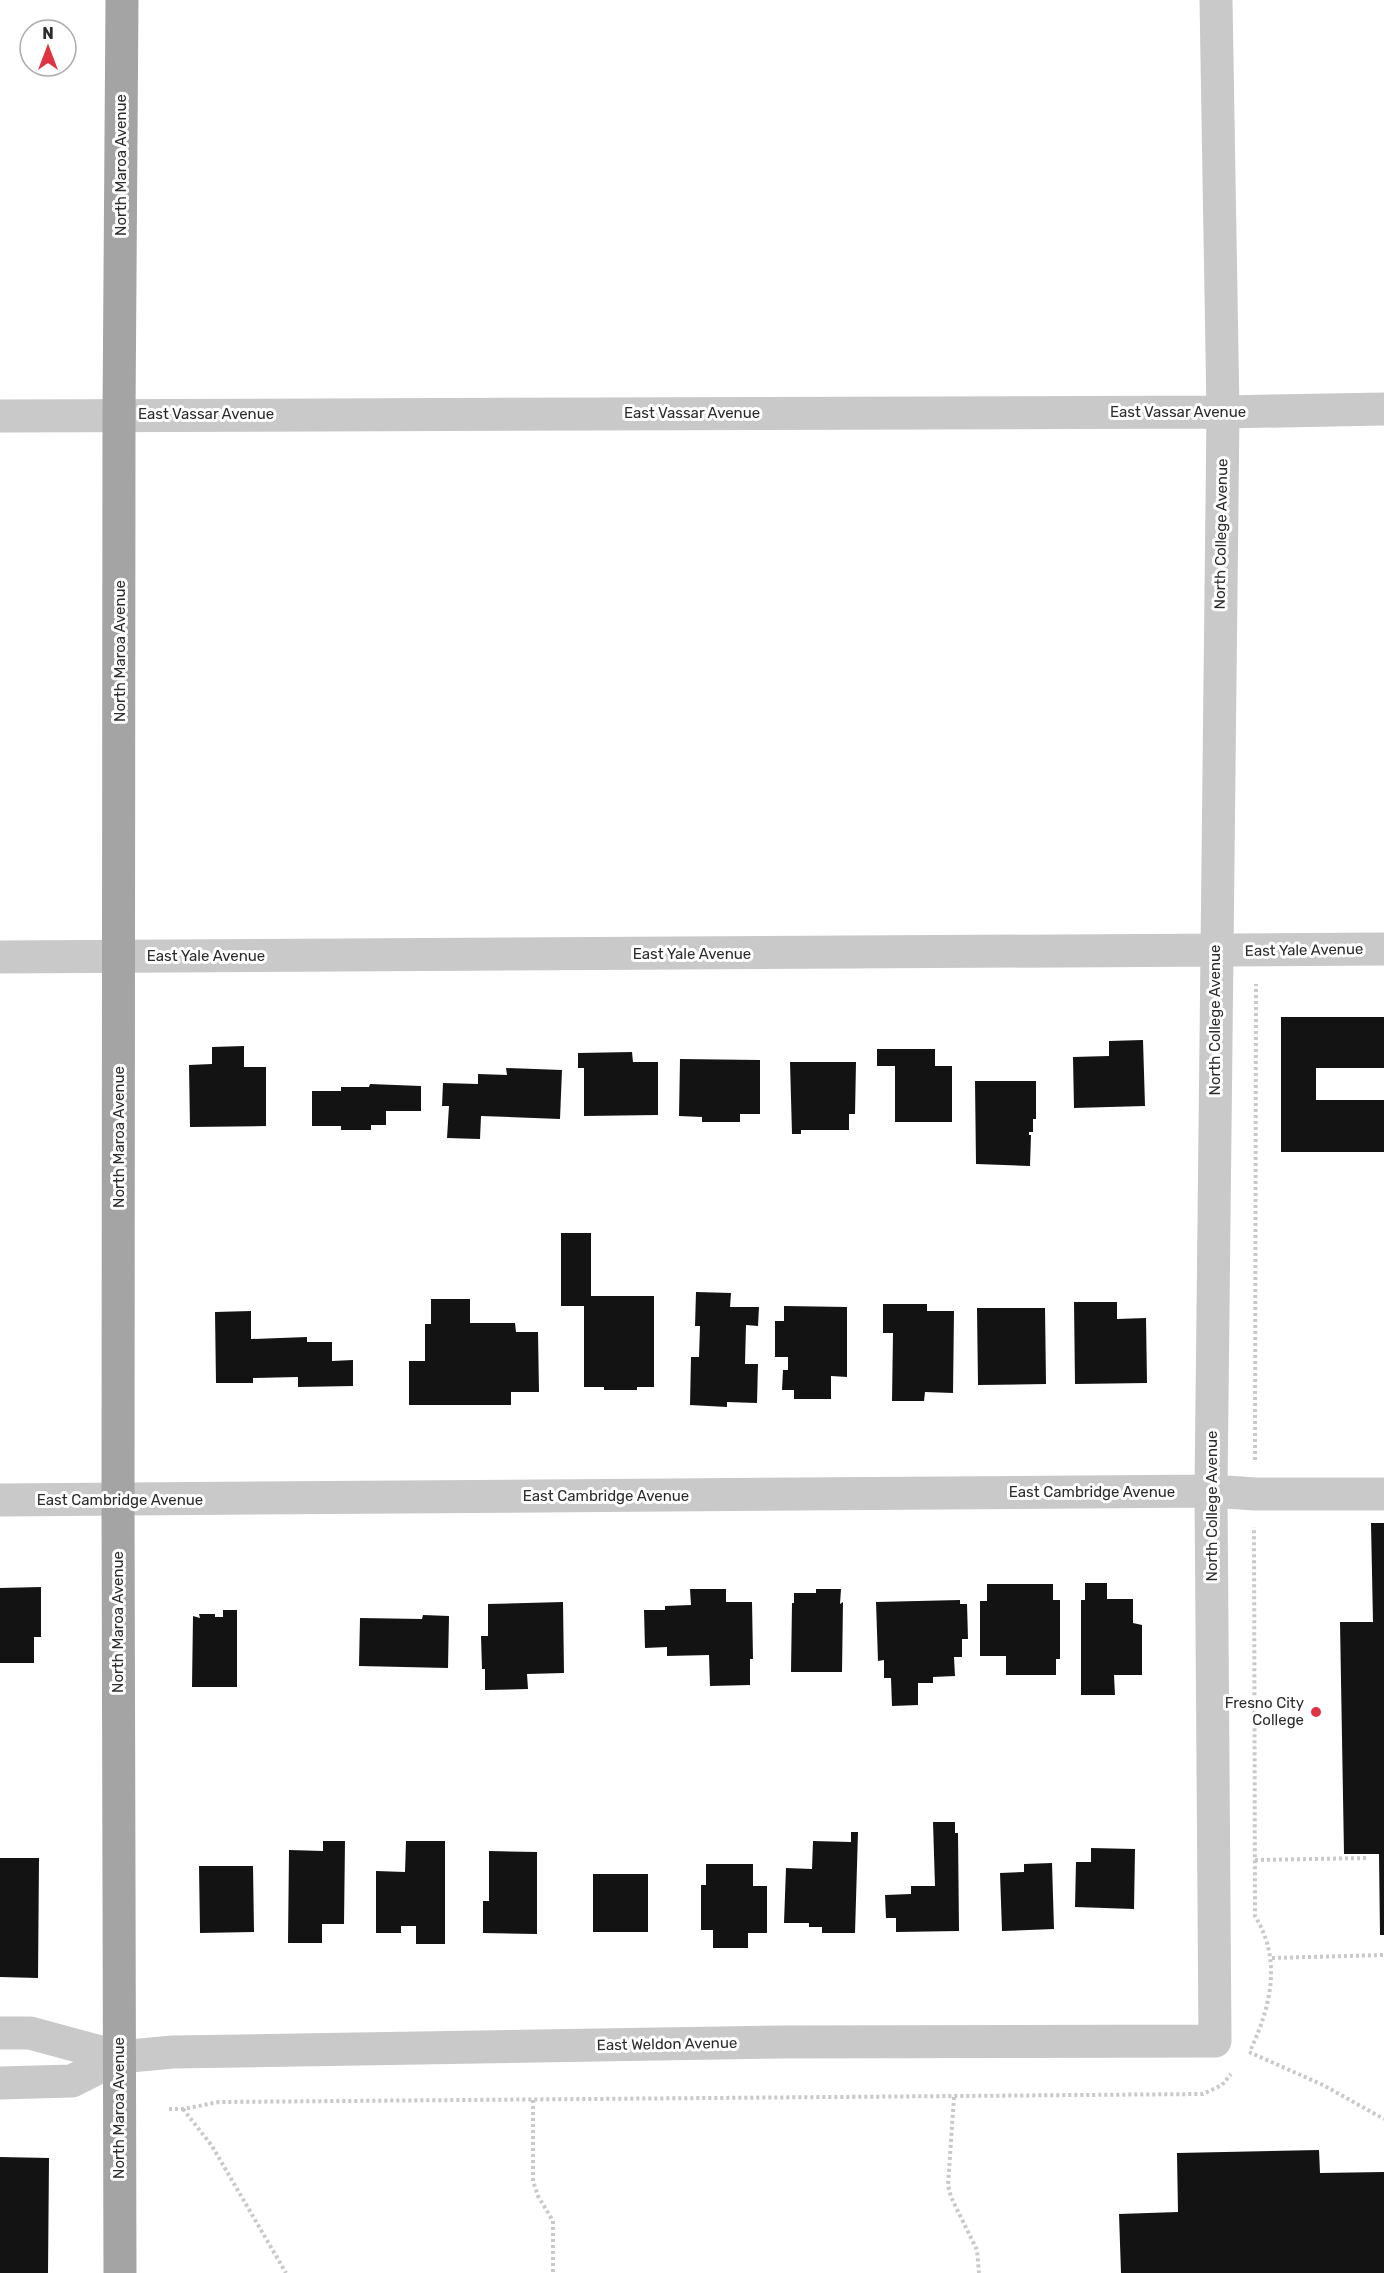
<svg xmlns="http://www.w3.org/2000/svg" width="1384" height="2273" font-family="Rubik,sans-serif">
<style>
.building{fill:#131313}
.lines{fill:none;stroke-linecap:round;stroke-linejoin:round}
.path{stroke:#c9c9c9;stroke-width:4;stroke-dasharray:3 3;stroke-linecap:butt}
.minor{stroke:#c9c9c9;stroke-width:33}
.major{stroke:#a4a4a4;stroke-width:33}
.poi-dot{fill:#df3342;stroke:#fff;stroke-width:2}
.labels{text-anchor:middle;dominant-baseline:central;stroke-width:6;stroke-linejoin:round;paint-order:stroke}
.street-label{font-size:15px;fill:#2c2c2c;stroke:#fff}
.poi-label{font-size:15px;fill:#2c2c2c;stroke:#fff;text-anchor:end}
</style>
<rect width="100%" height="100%" fill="#fff"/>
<path class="building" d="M 1281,1017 L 1384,1017 L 1384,1068 L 1316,1068 L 1316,1100 L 1384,1100 L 1384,1152 L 1281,1152 Z
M 1143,1040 L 1145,1106 L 1074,1108 L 1073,1057 L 1109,1056 L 1109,1041 Z
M 244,1046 L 244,1067 L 266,1067 L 266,1126 L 190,1127 L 189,1065 L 212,1064 L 212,1047 Z
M 877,1049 L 935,1049 L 935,1066 L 952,1066 L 952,1122 L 895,1122 L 895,1066 L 877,1066 Z
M 632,1052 L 633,1062 L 658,1062 L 658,1115 L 584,1116 L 584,1068 L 578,1068 L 578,1053 Z
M 680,1059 L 760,1060 L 760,1114 L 740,1114 L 740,1122 L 702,1122 L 702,1117 L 679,1116 Z
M 790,1062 L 856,1062 L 855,1114 L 849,1114 L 849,1130 L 801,1130 L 801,1134 L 792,1134 Z
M 506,1068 L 562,1070 L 560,1119 L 481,1116 L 480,1139 L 447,1138 L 449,1106 L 442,1106 L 443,1083 L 478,1084 L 478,1074 L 507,1075 Z
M 975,1081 L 1036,1081 L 1036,1119 L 1033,1119 L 1033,1132 L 1029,1132 L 1029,1135 L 1031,1135 L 1030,1166 L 976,1164 Z
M 370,1084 L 421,1086 L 421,1111 L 386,1111 L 386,1125 L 371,1125 L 371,1130 L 341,1130 L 341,1126 L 312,1126 L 312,1091 L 341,1091 L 341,1087 L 369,1087 Z
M 561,1233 L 591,1233 L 591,1296 L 654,1296 L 654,1387 L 637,1387 L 637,1390 L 604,1390 L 604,1387 L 584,1387 L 584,1306 L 561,1306 Z
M 696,1292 L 731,1293 L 730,1307 L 759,1307 L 758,1326 L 746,1325 L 745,1364 L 758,1364 L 757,1403 L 727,1402 L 727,1407 L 690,1405 L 691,1357 L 699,1357 L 700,1326 L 695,1326 Z
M 431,1299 L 470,1299 L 470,1323 L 515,1323 L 516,1332 L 538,1332 L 539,1392 L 511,1392 L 511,1405 L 409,1405 L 409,1361 L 425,1361 L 425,1324 L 431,1324 Z
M 1074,1302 L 1117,1302 L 1117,1319 L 1146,1318 L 1147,1383 L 1075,1384 Z
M 883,1304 L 927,1304 L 927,1311 L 954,1311 L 953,1393 L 925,1392 L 924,1401 L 892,1401 L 893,1333 L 883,1333 Z
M 784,1306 L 847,1307 L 847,1377 L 831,1376 L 831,1399 L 794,1399 L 794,1390 L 782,1390 L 783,1370 L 788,1370 L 788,1357 L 775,1357 L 775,1321 L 784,1321 Z
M 977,1308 L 1045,1308 L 1046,1384 L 978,1385 Z
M 251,1311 L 251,1339 L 307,1337 L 307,1342 L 332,1342 L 332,1361 L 353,1360 L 353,1386 L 298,1387 L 298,1377 L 253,1378 L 253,1383 L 216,1383 L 215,1312 Z
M 1371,1523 L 1384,1523 L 1384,1935 L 1380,1935 L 1379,1854 L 1344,1854 L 1340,1622 L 1373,1622 Z
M 1085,1583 L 1107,1583 L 1107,1599 L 1133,1599 L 1133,1623 L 1142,1625 L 1142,1675 L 1114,1675 L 1115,1695 L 1081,1695 L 1081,1600 L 1085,1600 Z
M 987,1584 L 1053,1584 L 1053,1600 L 1060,1600 L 1060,1659 L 1056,1659 L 1056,1675 L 1006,1675 L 1006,1656 L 980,1656 L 980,1601 L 987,1601 Z
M 41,1587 L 41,1637 L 34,1637 L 34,1663 L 0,1663 L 0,1588 Z
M 690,1589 L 726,1589 L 726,1602 L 752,1602 L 753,1659 L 750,1659 L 750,1685 L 710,1686 L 709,1655 L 667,1656 L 667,1647 L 645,1648 L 644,1610 L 665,1610 L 665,1606 L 691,1605 Z
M 816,1589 L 841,1589 L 840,1604 L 843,1602 L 842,1672 L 791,1672 L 792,1603 L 794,1603 L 794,1593 L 816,1593 Z
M 960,1600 L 960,1604 L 967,1604 L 968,1639 L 962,1639 L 962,1657 L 954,1657 L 955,1676 L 933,1677 L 933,1683 L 918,1683 L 918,1705 L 892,1706 L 891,1678 L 884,1678 L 884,1660 L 878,1661 L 876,1602 Z
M 563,1602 L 564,1673 L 527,1674 L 528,1689 L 485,1690 L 485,1669 L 482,1669 L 481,1636 L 488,1636 L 488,1604 Z
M 223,1610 L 237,1610 L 237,1687 L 192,1687 L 193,1616 L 200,1618 L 199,1614 L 215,1614 L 215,1617 L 223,1617 Z
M 423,1615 L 449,1616 L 448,1668 L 359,1666 L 360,1618 L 422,1619 Z
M 933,1822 L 955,1822 L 955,1833 L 958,1833 L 959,1931 L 896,1932 L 896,1918 L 886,1918 L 885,1895 L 911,1894 L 911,1886 L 935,1886 Z
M 851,1832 L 858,1832 L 855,1933 L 822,1933 L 822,1927 L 809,1927 L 809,1923 L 784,1923 L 786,1868 L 812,1869 L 813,1841 L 851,1842 Z
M 323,1841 L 345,1841 L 344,1924 L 322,1924 L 322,1943 L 288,1943 L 289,1850 L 323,1851 Z
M 406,1841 L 445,1841 L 445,1944 L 416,1944 L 416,1926 L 401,1926 L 401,1933 L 376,1933 L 376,1871 L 405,1872 Z
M 1091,1848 L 1135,1849 L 1134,1909 L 1075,1907 L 1076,1862 L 1091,1862 Z
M 489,1851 L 537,1852 L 537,1934 L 483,1933 L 483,1901 L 489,1901 Z
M 0,1858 L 39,1858 L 38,1978 L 0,1977 Z
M 1052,1863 L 1054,1929 L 1002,1931 L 1000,1873 L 1024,1872 L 1024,1864 Z
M 706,1864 L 753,1864 L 753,1886 L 767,1886 L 767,1933 L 748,1933 L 748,1948 L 713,1948 L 713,1930 L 701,1930 L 701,1885 L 706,1885 Z
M 199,1866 L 253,1866 L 254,1932 L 200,1933 Z
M 593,1874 L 648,1874 L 648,1932 L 593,1932 Z
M 1319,2150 L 1320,2173 L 1384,2172 L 1384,2273 L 1121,2273 L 1119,2214 L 1178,2212 L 1177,2153 Z
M 0,2157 L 49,2158 L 48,2273 L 0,2273 Z"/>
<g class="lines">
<path class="path" d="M 1255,1460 L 1256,984
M 1255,1860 L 1369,1858
M 1272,1958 L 1384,1955
M 1251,2049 C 1271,2005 1282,1960 1255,1916 L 1254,1527
M 1249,2052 L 1323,2085 L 1384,2119
M 954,2097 L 948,2185 L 951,2197 L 977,2250 L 979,2273
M 533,2100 L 533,2181 L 538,2196 L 553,2221 L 553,2273
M 169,2109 L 183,2109 L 219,2102 L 1203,2094 L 1222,2085 L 1231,2074
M 183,2109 L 212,2146 L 286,2273"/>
<path class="minor" d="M 0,416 L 1223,412 L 1384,409
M 0,957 L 1384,949
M 0,1500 L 1211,1491 L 1255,1494 L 1384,1494
M 0,2033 L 30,2033 L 119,2057 L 173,2052 L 782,2042 L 1215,2041 L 1211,1491 L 1223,412 L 1216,0
M 0,2083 L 72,2081 L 119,2057"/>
<path class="major" d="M 120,2273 L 118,1500 L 119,415 L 122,0"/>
</g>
<circle class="poi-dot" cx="1316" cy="1712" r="6"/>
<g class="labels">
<g class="street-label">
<text transform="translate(121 165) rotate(-90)">North Maroa Avenue</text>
<text x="1178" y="412">East Vassar Avenue</text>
<text x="692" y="413">East Vassar Avenue</text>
<text x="206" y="414">East Vassar Avenue</text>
<text transform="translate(1221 534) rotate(-89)">North College Avenue</text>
<text transform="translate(120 651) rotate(-90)">North Maroa Avenue</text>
<text transform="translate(1304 950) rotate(-1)">East Yale Avenue</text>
<text x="692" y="954">East Yale Avenue</text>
<text x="206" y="956">East Yale Avenue</text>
<text transform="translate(1215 1020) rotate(-90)">North College Avenue</text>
<text transform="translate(119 1137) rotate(-90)">North Maroa Avenue</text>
<text x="1092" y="1492">East Cambridge Avenue</text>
<text x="606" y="1496">East Cambridge Avenue</text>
<text x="120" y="1500">East Cambridge Avenue</text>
<text transform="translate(1212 1506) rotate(-90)">North College Avenue</text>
<text transform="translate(118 1622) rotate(-90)">North Maroa Avenue</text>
<text transform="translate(667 2044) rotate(-1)">East Weldon Avenue</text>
<text transform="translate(119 2108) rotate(-90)">North Maroa Avenue</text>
</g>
<g class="poi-label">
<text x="1304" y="1703">Fresno City<tspan x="1304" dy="17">College</tspan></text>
</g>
</g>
<g transform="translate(48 48)"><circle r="28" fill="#ffffff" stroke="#ababab" stroke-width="1.5"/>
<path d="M0-4.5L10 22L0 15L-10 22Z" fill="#df3342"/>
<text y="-9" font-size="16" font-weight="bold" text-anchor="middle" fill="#2c2c2c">N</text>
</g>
</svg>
